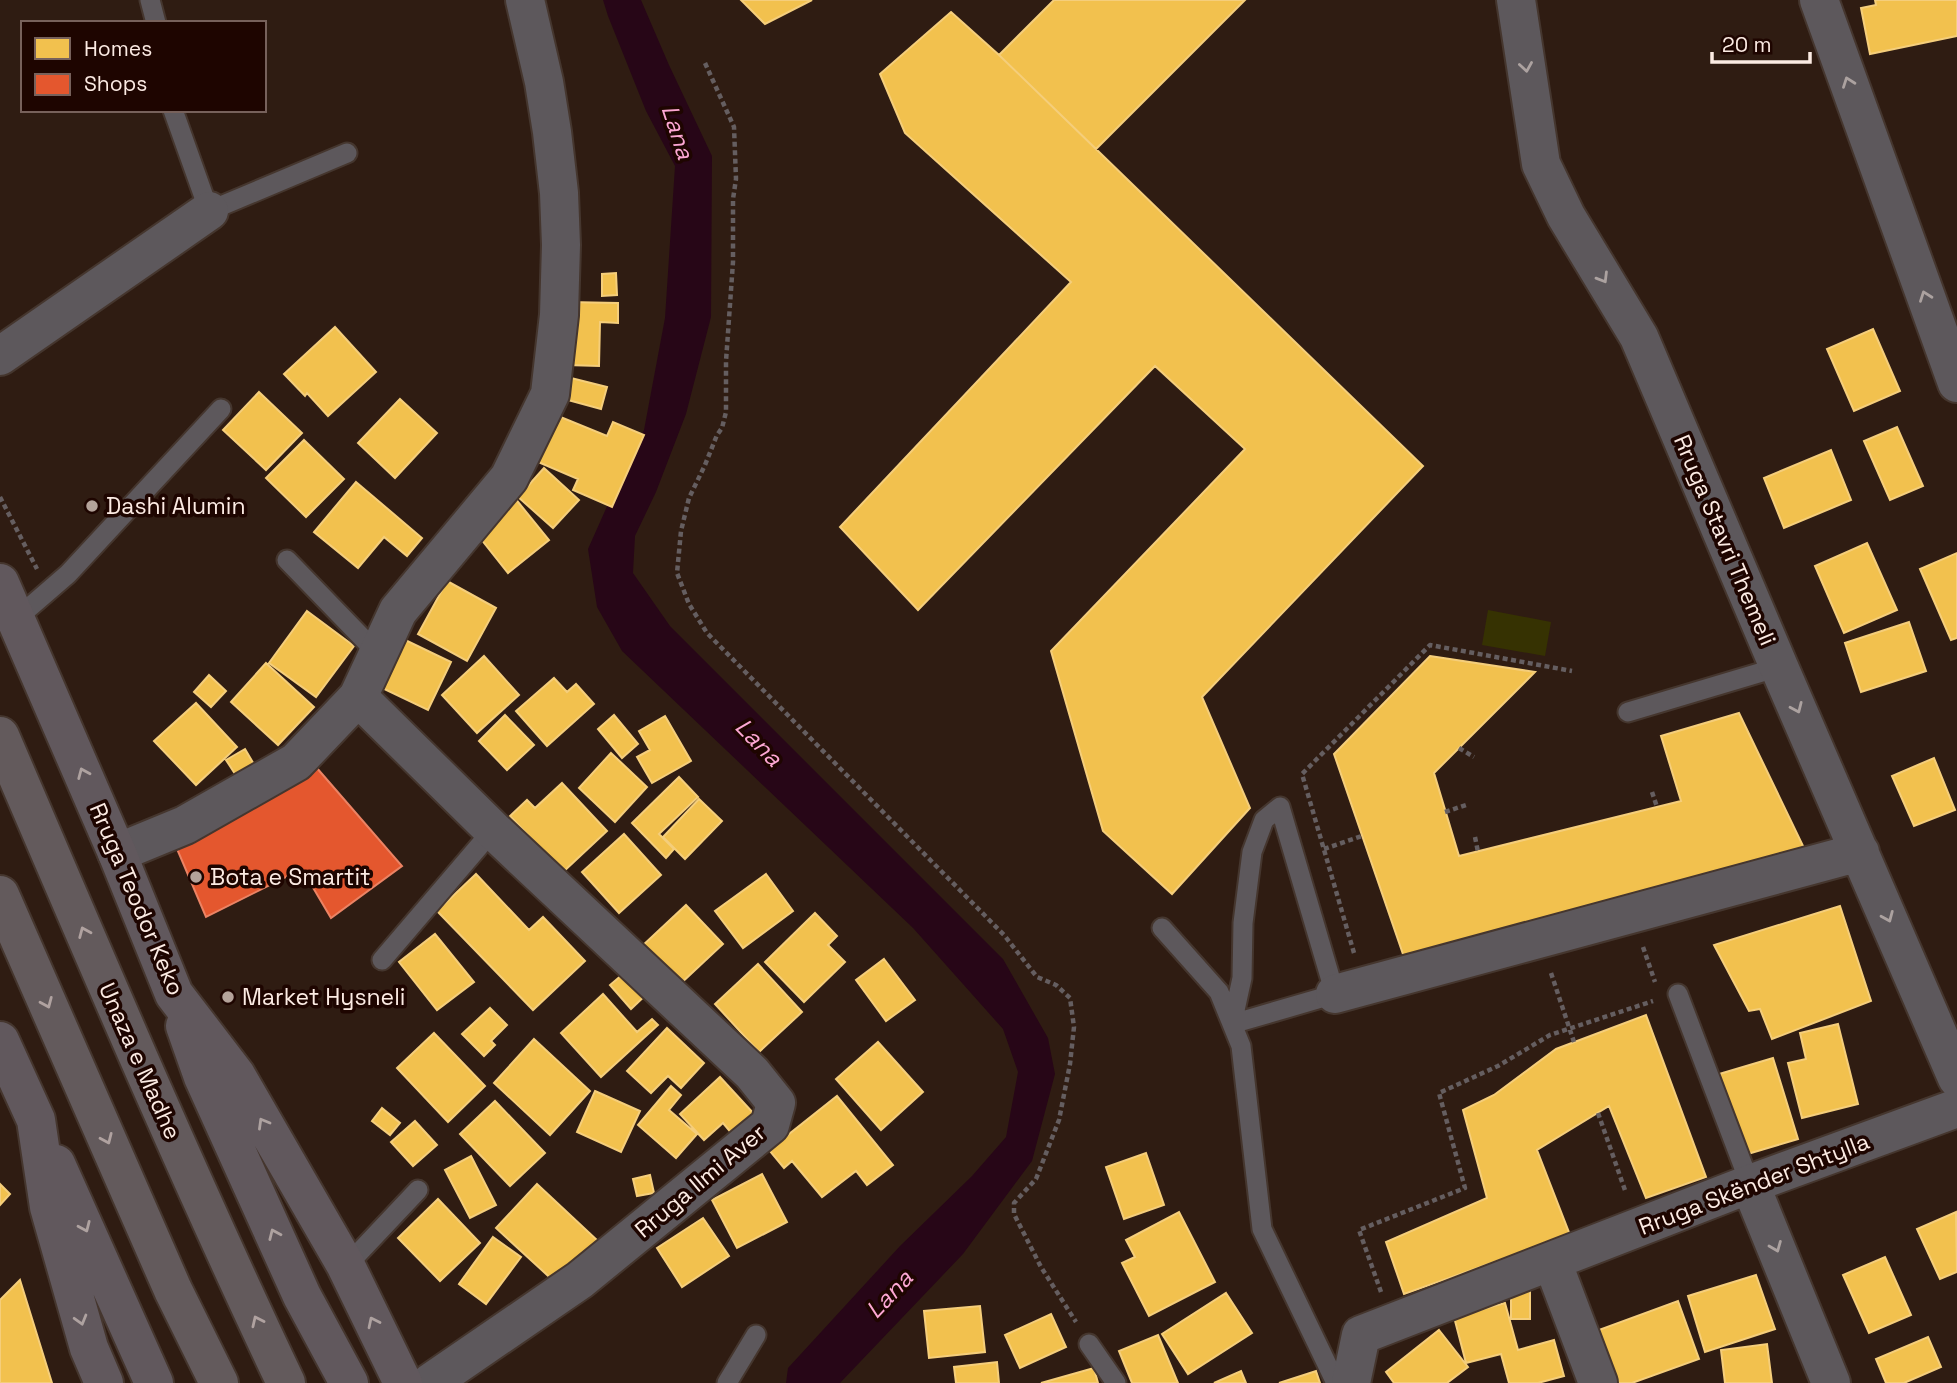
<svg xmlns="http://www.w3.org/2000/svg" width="1957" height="1383" font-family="'Space Grotesk',sans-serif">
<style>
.green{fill:#363202}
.water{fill:#270617}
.homes{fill:#f2c14e;stroke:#f5ce7b;stroke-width:2}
.shops{fill:#e4572e;stroke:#eb8364;stroke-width:2}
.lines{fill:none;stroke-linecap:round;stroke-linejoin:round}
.service-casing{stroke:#45362e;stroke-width:23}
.minor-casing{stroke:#45362e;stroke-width:42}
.secondary-casing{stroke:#45362e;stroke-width:42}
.trunk-casing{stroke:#45362e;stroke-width:42}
.path{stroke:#655e60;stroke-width:4.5;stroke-dasharray:5 3.5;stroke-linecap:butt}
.service{stroke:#5d585c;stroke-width:19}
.minor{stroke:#5d585c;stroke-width:38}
.secondary{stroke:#61585d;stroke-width:38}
.trunk{stroke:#635a5c;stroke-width:38}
.oneway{stroke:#aca2a0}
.oneway2{stroke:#aea2a0}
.oneway3{stroke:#b0a2a0}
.poi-dot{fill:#b4a39a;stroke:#1e0500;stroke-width:2.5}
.labels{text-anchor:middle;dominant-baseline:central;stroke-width:7;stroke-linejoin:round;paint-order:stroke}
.poi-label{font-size:23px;fill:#fcebe3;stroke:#1e0500;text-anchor:start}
.street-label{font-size:23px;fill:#fcebe3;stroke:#1e0500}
.water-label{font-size:24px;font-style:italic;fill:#fda7d3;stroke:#1e0500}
</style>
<rect width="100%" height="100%" fill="#2f1c12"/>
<path class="green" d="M 1488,610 L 1551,622 L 1545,656 L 1482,645 Z"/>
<path class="water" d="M 603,0 L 641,0 L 669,65 L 712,156 L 711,317 L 686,414 L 656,492 L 635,536 L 633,573 L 670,626 L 1003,959 L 1048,1038 L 1055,1074 L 1032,1161 L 963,1254 L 840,1383 L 786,1383 L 788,1368 L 900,1246 L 972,1176 L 1006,1137 L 1018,1072 L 1003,1029 L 913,928 L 622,651 L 597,607 L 588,549 L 625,466 L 644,430 L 665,318 L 675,166 L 646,111 L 608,16 Z"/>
<path class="homes" d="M 741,0 L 812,0 L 765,24 Z
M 1054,0 L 1245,0 L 1096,149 L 999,55 Z
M 1875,0 L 1957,0 L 1957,36 L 1870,54 L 1861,8 L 1876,5 Z
M 951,12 L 999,55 L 1423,466 L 1202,697 L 1250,808 L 1172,894 L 1103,831 L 1051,651 L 1245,449 L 1155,366 L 918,610 L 840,527 L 1071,282 L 905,133 L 880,74 Z
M 616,273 L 617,295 L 602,296 L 602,274 Z
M 568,302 L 618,303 L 618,323 L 600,322 L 599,366 L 567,365 Z
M 335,327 L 376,372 L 328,416 L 307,393 L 305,396 L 284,374 Z
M 1873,329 L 1900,391 L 1854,411 L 1827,349 Z
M 563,376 L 607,387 L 601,409 L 557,397 Z
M 259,392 L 302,433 L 266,470 L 223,430 Z
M 400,399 L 437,433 L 395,478 L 358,443 Z
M 558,416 L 607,436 L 613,422 L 644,435 L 612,507 L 573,490 L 578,479 L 538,462 Z
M 1897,427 L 1923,486 L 1890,500 L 1864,441 Z
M 304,440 L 344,479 L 306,517 L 266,478 Z
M 1831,450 L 1851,500 L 1784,528 L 1764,478 Z
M 544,468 L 579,500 L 553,528 L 518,497 Z
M 356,482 L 422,538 L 407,556 L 384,537 L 358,568 L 314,532 Z
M 514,497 L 549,540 L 508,573 L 473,529 Z
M 1867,543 L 1897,610 L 1844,633 L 1815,566 Z
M 1957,553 L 1957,638 L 1951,640 L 1920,569 Z
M 447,581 L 496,608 L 467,661 L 418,634 Z
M 307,611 L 354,646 L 316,697 L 269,663 Z
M 1909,622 L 1926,671 L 1861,692 L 1845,643 Z
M 401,638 L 451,662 L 428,710 L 378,686 Z
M 484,656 L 519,695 L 477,733 L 442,695 Z
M 1430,656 L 1535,672 L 1434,773 L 1459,856 L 1681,801 L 1661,736 L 1739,713 L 1805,850 L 1404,957 L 1334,754 Z
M 266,663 L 314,707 L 278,745 L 231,702 Z
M 209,675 L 226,691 L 211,707 L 194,692 Z
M 554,678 L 567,692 L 576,684 L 594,704 L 547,746 L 516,711 Z
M 196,703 L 237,747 L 196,785 L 154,741 Z
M 505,715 L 534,745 L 507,770 L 479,741 Z
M 614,715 L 638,744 L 622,758 L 598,729 Z
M 665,716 L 691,761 L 652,783 L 637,757 L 650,750 L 639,731 Z
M 245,749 L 255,766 L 237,777 L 226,760 Z
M 611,753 L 647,787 L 615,822 L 579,788 Z
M 1934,758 L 1955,810 L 1914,826 L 1892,776 Z
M 679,777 L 698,797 L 659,834 L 674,849 L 666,858 L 632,823 Z
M 562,783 L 607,831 L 563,872 L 510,816 L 527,800 L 535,808 Z
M 699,799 L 722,821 L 685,859 L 663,837 Z
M 624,834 L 661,875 L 619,913 L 582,872 Z
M 476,874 L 529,930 L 543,917 L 585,961 L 533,1010 L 437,911 Z
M 766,874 L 793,911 L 743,948 L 715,911 Z
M 686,905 L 723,944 L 678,986 L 641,947 Z
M 1840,906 L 1871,1001 L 1772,1039 L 1760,1009 L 1749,1011 L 1714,945 Z
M 815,913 L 837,936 L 828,945 L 845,962 L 804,1002 L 765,962 Z
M 435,934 L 474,982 L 437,1010 L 399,962 Z
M 884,959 L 915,1000 L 886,1021 L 856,980 Z
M 758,964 L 802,1012 L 759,1052 L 715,1004 Z
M 629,969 L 649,992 L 631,1009 L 610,985 Z
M 603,994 L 637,1032 L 652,1019 L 658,1025 L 601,1077 L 561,1033 Z
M 490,1008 L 507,1025 L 491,1041 L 495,1045 L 484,1056 L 462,1034 Z
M 1646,1015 L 1706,1177 L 1646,1198 L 1609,1106 L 1537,1150 L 1570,1235 L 1404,1294 L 1386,1242 L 1487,1198 L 1463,1110 L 1494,1095 L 1556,1049 Z
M 1838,1024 L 1858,1104 L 1802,1118 L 1788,1063 L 1806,1059 L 1800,1033 Z
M 667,1028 L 704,1063 L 681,1088 L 668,1076 L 651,1093 L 627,1071 Z
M 434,1033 L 485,1086 L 448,1122 L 397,1068 Z
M 534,1039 L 590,1091 L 550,1135 L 494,1083 Z
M 878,1042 L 923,1092 L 881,1130 L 836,1079 Z
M 1773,1058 L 1798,1139 L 1741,1156 L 1716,1075 Z
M 720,1077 L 755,1115 L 733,1135 L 723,1123 L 704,1140 L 680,1114 Z
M 671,1086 L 681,1095 L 669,1110 L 697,1134 L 676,1158 L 638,1125 Z
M 595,1091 L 640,1111 L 621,1152 L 577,1132 Z
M 837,1096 L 893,1165 L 867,1185 L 856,1171 L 822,1197 L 792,1161 L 784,1168 L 769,1150 Z
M 495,1101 L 545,1153 L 510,1186 L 460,1134 Z
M 382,1108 L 400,1123 L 390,1135 L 372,1121 Z
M 415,1121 L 437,1145 L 413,1166 L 391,1142 Z
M 1146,1153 L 1164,1205 L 1124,1219 L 1106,1167 Z
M 471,1156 L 496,1205 L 470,1218 L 445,1170 Z
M 762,1174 L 787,1222 L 737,1248 L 712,1200 Z
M 650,1175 L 654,1193 L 637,1196 L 633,1179 Z
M 0,1184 L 10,1194 L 0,1205 Z
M 537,1184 L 598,1241 L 558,1285 L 496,1228 Z
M 438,1199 L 480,1243 L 440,1281 L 398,1238 Z
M 1179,1212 L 1215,1282 L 1149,1316 L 1122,1263 L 1135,1257 L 1126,1240 Z
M 1956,1212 L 1957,1272 L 1940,1279 L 1917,1229 Z
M 703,1218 L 729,1256 L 682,1287 L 657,1248 Z
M 493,1237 L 521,1257 L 486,1304 L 459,1284 Z
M 1885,1257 L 1911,1315 L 1869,1333 L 1843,1275 Z
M 1756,1275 L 1775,1329 L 1705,1352 L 1688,1296 Z
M 20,1280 L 52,1383 L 0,1383 L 0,1300 Z
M 1511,1282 L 1530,1282 L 1530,1319 L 1511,1319 Z
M 1226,1293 L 1252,1333 L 1188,1374 L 1162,1334 Z
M 1678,1301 L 1699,1359 L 1632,1383 L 1615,1383 L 1596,1331 Z
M 1505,1303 L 1518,1350 L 1554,1340 L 1564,1376 L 1538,1383 L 1509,1383 L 1501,1354 L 1466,1363 L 1454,1317 Z
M 980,1306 L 985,1352 L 929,1358 L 924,1311 Z
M 1051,1314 L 1066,1347 L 1020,1368 L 1005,1335 Z
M 1439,1330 L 1468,1367 L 1447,1383 L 1394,1383 L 1386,1372 Z
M 1158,1335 L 1178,1383 L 1132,1383 L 1119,1351 Z
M 1928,1337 L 1941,1367 L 1904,1383 L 1886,1383 L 1876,1359 Z
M 1767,1344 L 1772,1383 L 1725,1383 L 1721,1350 Z
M 997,1362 L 999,1383 L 956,1383 L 954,1367 Z
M 1094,1368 L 1098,1383 L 1041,1383 Z
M 1241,1371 L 1246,1383 L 1214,1383 Z
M 1316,1371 L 1320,1383 L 1279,1383 Z"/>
<path class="shops" d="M 316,767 L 402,866 L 331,918 L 302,869 L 206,917 L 177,849 Z"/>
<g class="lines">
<g class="service-casing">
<path id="service" d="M 150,0 L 156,23
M 173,110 L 209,211 L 347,153
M 287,560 L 378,654
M 16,619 L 68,574 L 221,409
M 1628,712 L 1779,667
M 1280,807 L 1335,994 L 1232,1024 L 1242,978 L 1243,923 L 1252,852 L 1264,820 Z
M 1162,928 L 1219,992 L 1241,1046 L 1262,1229 L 1336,1383
M 382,960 L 493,830
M 1678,994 L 1750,1184
M 345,1264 L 352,1260 L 418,1190
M 1089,1344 L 1116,1383
M 727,1383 L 756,1335"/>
</g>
<g class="minor-casing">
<path id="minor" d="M 1516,0 L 1541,164 L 1566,216 L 1639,337 L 1779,667 L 1957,1078
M 1819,0 L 1957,383
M 0,356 L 209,211
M 358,697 L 493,830 L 752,1073 L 776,1103 L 770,1125 L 580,1280 L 430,1383
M 117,853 L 185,825 L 296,762 L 358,697 L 398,611 L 509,478 L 550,394 L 559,315 L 561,245 L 559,193 L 552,132 L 544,82 L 525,0
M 1335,994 L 1860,852
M 1750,1184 L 1831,1383
M 1552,1261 L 1598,1383
M 1351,1383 L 1361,1335 L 1750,1184 L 1957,1108"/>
</g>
<g class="secondary-casing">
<path id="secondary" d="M 0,583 L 117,853 L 174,994 L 236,1075 L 345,1264 L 403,1383
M 185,1026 L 203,1077 L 302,1296 L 349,1383
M 0,1041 L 36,1120 L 49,1207 L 89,1348 L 104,1383
M 56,1164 L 154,1383"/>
</g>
<g class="trunk-casing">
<path id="trunk" d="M 0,736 C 93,953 185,1170 286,1383
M 0,895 L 173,1290 L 219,1383"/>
</g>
<path class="path" d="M 705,63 L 734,127 L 736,179 L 733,199 L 733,262 L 726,361 L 726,412 L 722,428 L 717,435 L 705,465 L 689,498 L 681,531 L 677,573 L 689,604 L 707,633 L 1004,935 L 1037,977 L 1056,985 L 1070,998 L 1074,1027 L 1070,1064 L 1059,1120 L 1036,1179 L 1014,1203 L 1014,1214 L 1041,1267 L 1076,1322
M 0,497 L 37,569
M 1459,748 L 1474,757
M 1652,792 L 1657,807
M 1445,812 L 1466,805
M 1475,837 L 1478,852
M 1324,849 L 1362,836
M 1643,947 L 1655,982
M 1354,953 L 1302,774 L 1430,645 L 1572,671
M 1551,973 L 1574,1042
M 1598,1113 L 1626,1193
M 1381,1292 L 1359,1230 L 1465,1188 L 1439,1093 L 1498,1066 L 1550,1035 L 1653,1001"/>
<use href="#service" class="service"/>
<use href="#minor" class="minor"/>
<use href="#secondary" class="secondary"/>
<use href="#trunk" class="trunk"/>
</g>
<defs><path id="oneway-chevron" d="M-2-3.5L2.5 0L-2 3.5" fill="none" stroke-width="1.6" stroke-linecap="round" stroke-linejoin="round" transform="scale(1.75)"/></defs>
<g class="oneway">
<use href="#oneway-chevron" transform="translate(1526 67) rotate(81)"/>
<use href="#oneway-chevron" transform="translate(1848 82) rotate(-110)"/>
<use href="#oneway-chevron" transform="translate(1603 278) rotate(59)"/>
<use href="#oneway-chevron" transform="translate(1925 296) rotate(-110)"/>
<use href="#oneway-chevron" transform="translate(1797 708) rotate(66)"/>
<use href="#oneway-chevron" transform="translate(1888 917) rotate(67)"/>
<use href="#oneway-chevron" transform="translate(1776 1247) rotate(68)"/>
</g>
<g class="oneway2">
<use href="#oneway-chevron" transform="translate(83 773) rotate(-113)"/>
<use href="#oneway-chevron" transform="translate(263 1123) rotate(-120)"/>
<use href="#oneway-chevron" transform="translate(85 1227) rotate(66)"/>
<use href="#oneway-chevron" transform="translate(274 1234) rotate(-114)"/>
<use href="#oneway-chevron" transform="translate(81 1320) rotate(74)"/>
<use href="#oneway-chevron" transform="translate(373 1322) rotate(-116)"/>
</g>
<g class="oneway3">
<use href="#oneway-chevron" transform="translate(84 932) rotate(-113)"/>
<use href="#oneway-chevron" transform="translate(47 1003) rotate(67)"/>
<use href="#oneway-chevron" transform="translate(107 1139) rotate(66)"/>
<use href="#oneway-chevron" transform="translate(257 1321) rotate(-115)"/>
</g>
<g class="poi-dot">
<circle cx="92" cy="506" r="7"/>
<circle cx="196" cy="877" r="7"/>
<circle cx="228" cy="997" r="7"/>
</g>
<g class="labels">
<g class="poi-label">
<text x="106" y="506">Dashi Alumin</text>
<text x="210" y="877">Bota e Smartit</text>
<text x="242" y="997">Market Hysneli</text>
</g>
<g class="street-label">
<text transform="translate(1725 540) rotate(67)">Rruga Stavri Themeli</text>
<text transform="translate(137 899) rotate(67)">Rruga Teodor Keko</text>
<text transform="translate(140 1061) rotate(66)">Unaza e Madhe</text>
<text transform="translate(700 1181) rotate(-40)">Rruga Ilmi Aver</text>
<text transform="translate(1754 1184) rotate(-21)">Rruga Skënder Shtylla</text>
</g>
<g class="water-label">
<text transform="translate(678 132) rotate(72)">Lana</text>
<text transform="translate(759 742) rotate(46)">Lana</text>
<text transform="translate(889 1294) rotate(-47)">Lana</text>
</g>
</g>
<rect x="21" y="21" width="245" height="91" fill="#1e0500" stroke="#77615b" stroke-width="2"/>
<rect x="35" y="38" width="35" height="21" fill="#f2c14e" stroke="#77615b" stroke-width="2"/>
<text x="84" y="56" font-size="21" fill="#fcebe3">Homes</text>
<rect x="35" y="74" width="35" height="21" fill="#e4572e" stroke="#77615b" stroke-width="2"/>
<text x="84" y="91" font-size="21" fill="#fcebe3">Shops</text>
<path d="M1712 52v10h98v-10" fill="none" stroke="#fcebe3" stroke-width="3.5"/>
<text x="1722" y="52" font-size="21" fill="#fcebe3" stroke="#1e0500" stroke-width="5" paint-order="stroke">20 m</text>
</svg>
